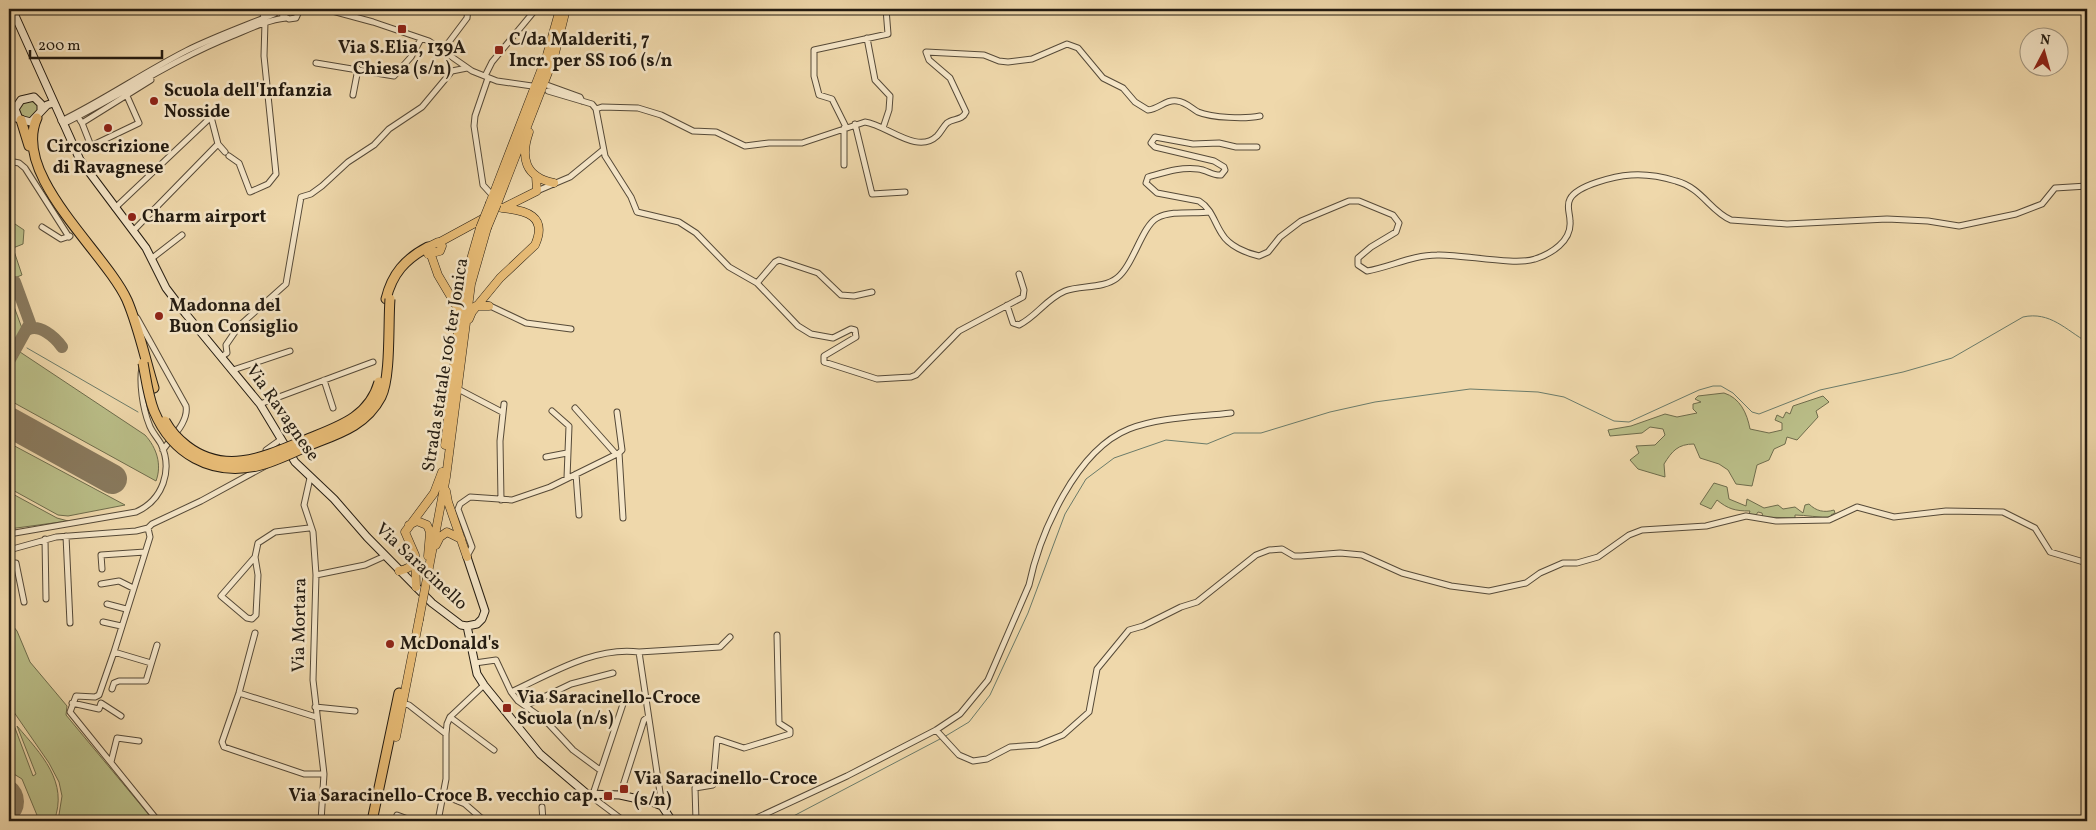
<svg xmlns="http://www.w3.org/2000/svg" width="2096" height="830" font-family="Vollkorn,serif">
<style>
.green{fill:#babe88;stroke:#6e6c4c}
.lines{fill:none;stroke-linecap:round;stroke-linejoin:round}
.stream{stroke:#6b7b69;stroke-width:1}
.taxiway{stroke:#897a5e;stroke-width:12}
.runway{stroke:#897a5e;stroke-width:30}
.street-casing{stroke:#564a38;stroke-width:7}
.secondary-casing{stroke:#231b11;stroke-width:9}
.primary-casing{stroke:#231b11;stroke-width:9}
.highway-casing{stroke:#231b11;stroke-width:11}
.street{stroke:#f5e6c8;stroke-width:5}
.secondary{stroke:#f5e6c8;stroke-width:7}
.primary{stroke:#e8bc76;stroke-width:8}
.highway{stroke:#e8bc76;stroke-width:9}
.primary-bridge-casing{stroke:#231b11;stroke-width:9;stroke-linecap:butt}
.highway-bridge-casing{stroke:#231b11;stroke-width:11;stroke-linecap:butt}
.primary-bridge{stroke:#e8bc76;stroke-width:8}
.highway-bridge{stroke:#e8bc76;stroke-width:9}
.poi-dot{fill:#8f2418;stroke:#f5e6c8;stroke-width:2}
.labels{text-anchor:middle;dominant-baseline:central;stroke-width:5;stroke-linejoin:round;paint-order:stroke}
.poi-label{font-size:18px;font-weight:bold;fill:#231b11;stroke:#f5e6c8;text-anchor:start}
.street-label{font-size:18px;fill:#231b11;stroke:#f5e6c8}
</style>
<rect width="100%" height="100%" fill="#efd8ab"/>
<filter id="stains"><feTurbulence type="fractalNoise" baseFrequency=".004" numOctaves="4"/><feColorMatrix values="0 0 0 0 .2 0 0 0 0 .09 0 0 0 0 .02 0 0 0 .5 -.17"/></filter>
<radialGradient id="worn" r=".72"><stop offset=".6" stop-color="#630" stop-opacity="0"/><stop offset="1" stop-color="#630" stop-opacity=".3"/></radialGradient>
<path class="green" d="M 26,100 L 37,101 L 39,110 L 34,118 L 23,120 L 18,109 Z
M 9,220 L 24,230 L 23,244 L 13,248 L 22,275 L 9,280 Z
M 9,293 L 23,331 L 14,343 L 9,340 Z
M 20,352 L 145,435 C 157,448 162,465 156,481 L 9,400 L 9,371 Z
M 1724,393 C 1740,398 1747,413 1750,429 L 1769,433 L 1782,430 L 1782,423 L 1775,420 L 1777,415 L 1783,418 L 1786,412 L 1790,414 L 1793,406 L 1823,396 L 1829,402 L 1816,411 L 1818,417 L 1797,440 L 1787,437 L 1785,444 L 1774,449 L 1769,460 L 1757,465 L 1752,486 L 1736,484 L 1728,470 L 1719,464 L 1700,458 L 1694,444 C 1678,444 1672,451 1664,464 L 1665,477 L 1638,469 L 1630,460 L 1639,453 L 1636,446 L 1655,445 L 1665,435 L 1663,429 L 1650,427 L 1642,433 L 1610,436 L 1608,430 L 1631,426 L 1665,414 L 1677,417 L 1697,413 L 1693,409 L 1693,404 L 1701,402 L 1695,399 L 1698,396 Z
M 9,443 L 125,505 L 68,516 L 58,515 L 9,488 Z
M 1714,483 L 1727,487 L 1729,499 L 1746,506 L 1747,499 L 1764,508 L 1778,505 L 1783,509 L 1795,507 L 1803,513 L 1805,505 L 1809,504 C 1816,511 1824,513 1834,510 L 1835,513 L 1831,515 L 1832,517 C 1819,518 1806,515 1795,515 L 1795,518 L 1763,517 L 1762,513 L 1758,512 L 1756,515 L 1749,514 L 1750,511 C 1735,511 1728,509 1717,500 L 1711,509 L 1700,504 Z
M 9,492 L 57,518 L 68,521 L 9,529 Z
M 9,621 L 17,631 L 30,662 L 67,706 L 66,715 L 154,821 L 58,821 L 62,796 L 59,782 L 49,763 L 9,705 Z
M 9,712 L 33,776 L 36,774 L 17,726 C 41,754 69,782 54,821 L 37,821 L 39,820 L 22,779 L 9,771 Z"/>
<g class="lines">
<path class="stream" d="M 27,348 L 138,412
M 944,737 L 969,722 L 990,695 L 1028,613 L 1065,514 L 1086,479 L 1114,458 L 1166,440 L 1207,444 L 1234,433 L 1261,433 L 1330,412 L 1375,402 L 1470,389 L 1538,392 L 1564,397 L 1614,421 L 1629,422 L 1699,390 L 1713,386 L 1721,386 L 1733,393 L 1752,412 L 1759,414 L 1820,390 L 1903,372 L 1952,358 L 2023,317 C 2050,311 2066,330 2087,342
M 784,821 L 940,739"/>
<path class="taxiway" d="M 27,330 C 39,323 55,337 62,347
M 9,361 L 30,323 L 15,282
M 9,785 C 21,794 21,809 9,818"/>
<path class="runway" d="M 9,422 L 112,479"/>
<g class="street-casing">
<path id="street" d="M 262,9 L 264,18
M 281,9 L 283,16 L 289,19 L 296,18 L 300,9
M 325,9 L 373,22 L 429,41 L 472,71 L 497,81 L 532,86
M 867,38 L 875,80 L 890,96 L 889,110 L 883,128
M 443,50 L 467,18 L 468,9
M 316,63 L 394,76 L 411,57 L 421,39
M 485,76 L 492,62 L 536,9
M 488,78 L 475,116 L 474,126 L 483,185 L 493,196
M 544,84 L 580,97 L 582,101
M 548,91 L 592,104 L 596,109
M 353,95 L 358,69
M 596,109 L 602,107 L 638,108 L 661,115 L 693,131 L 716,132 L 745,146 L 769,143 L 802,143 L 865,122 C 887,125 917,155 937,136 C 941,132 943,127 947,123 C 953,118 962,121 966,112 L 950,78 L 929,60 L 926,52 L 984,55 L 999,61 L 1008,62 L 1032,59 L 1067,44 L 1078,48 L 1103,78 L 1123,88 L 1135,102 L 1148,110 C 1159,109 1166,99 1177,101 C 1186,102 1191,108 1198,112 C 1212,118 1246,119 1260,116
M 596,109 L 605,156 L 631,197 L 637,212 L 679,222 L 696,233 L 729,267 L 757,283 L 798,326 L 811,334 L 833,338 L 851,329 L 855,330 L 856,337 L 824,356 L 824,362 L 877,379 L 911,377 L 916,375 L 959,331 L 1023,297 L 1024,290 L 1019,274
M 9,119 L 19,119
M 80,120 L 82,123 L 151,80 L 150,76
M 61,121 C 104,100 143,73 186,51 C 214,37 245,26 274,14 L 281,9
M 82,123 L 91,146 L 139,123 L 127,96
M 63,124 C 120,96 172,60 232,36 C 249,29 267,20 286,18
M 855,124 L 872,194 L 905,192
M 846,127 L 832,99 L 819,95 L 814,76 L 814,50 L 888,34 L 886,9
M 844,128 L 844,165
M 1257,147 L 1236,147 L 1219,143 L 1193,144 L 1155,137 L 1151,143 L 1155,147 L 1214,161 L 1224,167 L 1225,170 L 1221,175 C 1213,176 1207,170 1198,169 C 1180,167 1166,172 1148,177 L 1146,183 L 1157,193 L 1199,201 C 1212,209 1214,222 1222,234 C 1229,246 1246,253 1259,256 L 1268,252 L 1280,237 L 1301,221 L 1349,201 L 1359,201 L 1393,215 L 1399,223 L 1396,232 L 1371,247 L 1358,258 L 1358,265 L 1367,271 C 1390,267 1413,255 1437,255 C 1462,254 1515,266 1535,259 C 1551,254 1572,241 1570,221 C 1570,213 1566,206 1570,199 C 1577,185 1616,176 1631,175 C 1645,174 1663,177 1676,181 C 1702,188 1710,211 1731,220 L 1787,224 L 1887,219 L 1928,221 L 1959,226 L 2016,214 L 2042,204 L 2055,188 L 2087,186
M 229,156 L 239,163 L 250,192 L 268,184 L 276,174 L 264,56 L 265,22
M 9,161 L 19,163 L 25,168 L 69,237
M 537,191 L 570,177 L 603,150
M 115,208 L 211,117 L 218,144 L 225,152
M 42,227 L 61,239 L 70,236
M 133,231 L 218,144
M 151,259 L 182,235
M 757,283 L 775,262 L 779,260 L 818,273 L 841,295 L 854,296 L 872,292
M 488,305 L 526,323 L 571,329
M 1007,305 L 1013,323 L 1019,325 C 1037,316 1046,299 1065,291 C 1080,285 1103,289 1117,278 C 1133,266 1142,226 1157,218 C 1172,210 1194,214 1210,212
M 137,318 L 186,406 C 189,422 171,438 163,450
M 221,357 L 227,353 L 226,345 L 239,326 L 286,284 L 301,197 L 311,194 L 322,186 L 348,162 L 374,145 L 389,129 L 422,107 L 452,71 L 467,68
M 233,370 L 290,351
M 324,380 L 333,408
M 458,389 L 502,412
M 260,404 L 373,362
M 575,408 L 615,453
M 552,411 L 569,426 L 567,478
M 617,412 L 622,450 L 619,453 L 623,518
M 267,457 L 266,450 L 280,440
M 546,457 L 567,453
M 576,474 L 579,515
M 310,478 L 304,505 L 313,532 L 316,575 L 313,680 L 324,774 L 321,821
M 501,500 L 500,441 L 504,404
M 148,528 L 150,537 L 114,652 L 151,663
M 9,534 L 136,512 C 163,500 173,470 161,444 C 157,437 151,431 149,424 C 143,409 139,383 142,367
M 66,536 L 70,623
M 45,539 L 46,599
M 9,550 L 56,537 L 136,531 L 148,528 L 152,524 L 201,501 L 267,465
M 467,556 L 472,547 L 458,509 L 460,504 L 470,497 L 512,500 L 550,487 L 619,453
M 255,557 L 221,596 L 247,618 L 252,619 L 256,615 L 258,575 L 255,557 L 258,543 L 275,532 L 309,528
M 9,563 L 16,563 L 24,602
M 102,569 L 101,555 L 145,552
M 316,575 L 365,565 L 385,556
M 101,584 L 119,581 L 133,588
M 107,604 L 126,609
M 103,622 L 121,626
M 255,633 L 239,693 L 222,742 L 224,747 L 304,774 L 324,774
M 114,652 L 99,695 L 95,697 L 76,696 L 70,712 L 158,821
M 475,663 L 496,660 L 511,692 L 518,701 L 545,720 L 573,750 L 600,770
M 112,689 L 114,683 L 119,681 L 146,681 L 157,645
M 511,692 C 550,674 595,646 639,652
M 239,693 L 316,717
M 72,703 L 99,709 L 101,703 L 121,716
M 402,703 L 409,705 L 446,734 L 446,779 L 438,821
M 525,706 L 571,684 L 613,673
M 315,707 L 355,711
M 450,717 L 484,685
M 936,730 L 959,755 L 973,761 L 987,759 L 1010,747 L 1038,745 L 1063,735 L 1089,712 L 1097,669 L 1129,630 L 1143,626 L 1181,607 L 1197,602 L 1256,555 L 1269,550 L 1282,549 L 1294,556 L 1301,556 L 1340,553 L 1362,555 L 1402,573 L 1451,586 L 1489,591 L 1526,583 L 1540,573 L 1563,563 L 1577,563 L 1598,557 L 1629,535 L 1642,530 L 1706,526 L 1746,516 L 1776,521 L 1829,520 L 1857,507 L 1894,517 L 1946,511 L 2003,512 L 2035,528 L 2050,552 L 2087,563
M 446,734 L 447,724 L 450,717 L 494,750
M 111,762 L 117,738 L 139,741
M 588,794 L 624,821
M 593,794 L 623,704
M 443,795 L 465,804 L 481,818 L 492,821
M 620,795 L 644,720 L 648,717
M 662,806 L 639,652 L 720,647 L 730,637
M 542,807 L 543,821
M 397,815 L 413,821
M 696,821 L 695,788 L 713,785 L 717,739 L 744,748 L 790,734 L 790,730 L 779,723 L 777,635
M 750,821 L 847,776 L 936,730 L 960,714 L 988,680 L 1029,585 C 1040,533 1076,450 1129,429 C 1160,417 1198,417 1231,413"/>
</g>
<g class="secondary-casing">
<path id="secondary" d="M 12,9 L 80,160 L 146,248 L 166,288 L 185,313 L 260,404 L 295,462 L 334,499 L 367,537 L 432,603 L 461,625 L 467,626 L 477,624 L 482,619 L 485,611 L 467,557
M 41,111 L 41,104 L 34,97 L 21,100 L 15,109 L 19,119 L 31,122 L 47,105 L 53,103
M 467,626 L 477,674 L 484,685 L 540,754 L 587,794 L 620,795 L 652,802 L 662,806 L 672,821"/>
</g>
<g class="primary-casing">
<path id="primary" d="M 529,132 C 520,158 525,177 554,183
M 490,203 L 547,55 L 560,9
M 497,204 L 554,57 L 566,9
M 503,208 L 537,191 L 536,176
M 438,242 L 442,246 L 440,251 L 428,254 L 428,247 Z
M 440,242 L 486,217
M 431,255 L 438,275 L 460,312
M 476,306 L 489,306
M 469,319 L 472,312 L 500,278 L 535,245 C 548,216 526,210 502,208
M 445,445 L 463,287 L 480,228
M 446,491 L 448,502 L 467,557
M 409,525 L 417,521 L 427,525 L 430,532 L 428,556
M 436,545 L 440,537 L 447,532 L 461,539
M 399,571 C 407,569 412,567 415,559
M 427,578 L 446,477 L 471,284 L 487,228
M 416,587 L 415,555 L 405,532 L 434,493 L 442,472
M 396,737 L 419,620"/>
</g>
<g class="highway-casing">
<path id="highway" d="M 37,118 C 11,175 105,252 127,300 C 139,328 145,359 154,388
M 21,120 L 29,146
M 386,299 C 392,274 405,259 428,247
M 372,821 L 399,693"/>
</g>
<use href="#street" class="street"/>
<use href="#secondary" class="secondary"/>
<use href="#primary" class="primary"/>
<use href="#highway" class="highway"/>
<g class="primary-bridge-casing">
<path id="primary-bridge" d="M 480,228 L 490,203
M 487,228 L 497,204
M 419,620 L 427,578"/>
</g>
<g class="highway-bridge-casing">
<path id="highway-bridge" d="M 143,363 C 146,378 148,396 154,411 C 172,454 211,476 257,466 C 275,462 294,452 310,445 C 338,434 366,426 381,397 C 391,377 388,324 390,299
M 165,421 C 170,430 179,440 187,446 C 226,476 266,456 305,440 C 337,427 369,418 379,382"/>
</g>
<use href="#primary-bridge" class="primary-bridge"/>
<use href="#highway-bridge" class="highway-bridge"/>
</g>
<g class="poi-dot">
<rect x="397" y="24" width="10" height="10" rx="2.5"/>
<rect x="494" y="45" width="10" height="10" rx="2.5"/>
<circle cx="154" cy="101" r="5"/>
<circle cx="108" cy="128" r="5"/>
<circle cx="132" cy="217" r="5"/>
<circle cx="159" cy="316" r="5"/>
<circle cx="390" cy="644" r="5"/>
<rect x="502" y="703" width="10" height="10" rx="2.5"/>
<rect x="619" y="784" width="10" height="10" rx="2.5"/>
<rect x="603" y="791" width="10" height="10" rx="2.5"/>
</g>
<g class="labels">
<g class="poi-label">
<text x="509" y="40">C/da Malderiti, 7<tspan x="509" dy="21">Incr. per SS 106 (s/n</tspan></text>
<text x="402" y="48" text-anchor="middle">Via S.Elia, 139A<tspan x="402" dy="21">Chiesa (s/n)</tspan></text>
<text x="164" y="91">Scuola dell'Infanzia<tspan x="164" dy="21">Nosside</tspan></text>
<text x="108" y="147" text-anchor="middle">Circoscrizione<tspan x="108" dy="21">di Ravagnese</tspan></text>
<text x="142" y="217">Charm airport</text>
<text x="169" y="306">Madonna del<tspan x="169" dy="21">Buon Consiglio</tspan></text>
<text x="400" y="644">McDonald's</text>
<text x="517" y="698">Via Saracinello-Croce<tspan x="517" dy="21">Scuola (n/s)</tspan></text>
<text x="634" y="779">Via Saracinello-Croce<tspan x="634" dy="21">(s/n)</tspan></text>
<text x="598" y="796" text-anchor="end">Via Saracinello-Croce B. vecchio cap.</text>
</g>
<g class="street-label">
<text transform="translate(446 365) rotate(-81)">Strada statale 106 ter Jonica</text>
<text transform="translate(282 413) rotate(55)">Via Ravagnese</text>
<text transform="translate(421 567) rotate(43)">Via Saracinello</text>
<text transform="translate(300 625) rotate(-89)">Via Mortara</text>
</g>
</g>
<rect width="2096" height="830" fill="none" stroke="#efd8ab" stroke-width="30"/>
<rect x="10" y="10" width="2076" height="810" fill="none" stroke="#231b11" stroke-width="2.5"/>
<rect x="15" y="15" width="2066" height="800" fill="none" stroke="#231b11"/>
<g transform="translate(2044 52) rotate(6)"><circle r="24" fill="#f5e6c8" stroke="#a1957f"/>
<path d="M0-4L9 19L0 12L-9 19Z" fill="#8f2418"/>
<text y="-8" font-size="14" font-weight="bold" text-anchor="middle" fill="#231b11">N</text>
</g>
<path d="M30 50v8h132v-8" fill="none" stroke="#231b11" stroke-width="2.5"/>
<text x="38" y="50" font-size="15" fill="#231b11" stroke="#f5e6c8" stroke-width="4" paint-order="stroke">200 m</text>
<rect width="100%" height="100%" filter="url(#stains)"/>
<rect width="100%" height="100%" fill="url(#worn)"/>
</svg>
